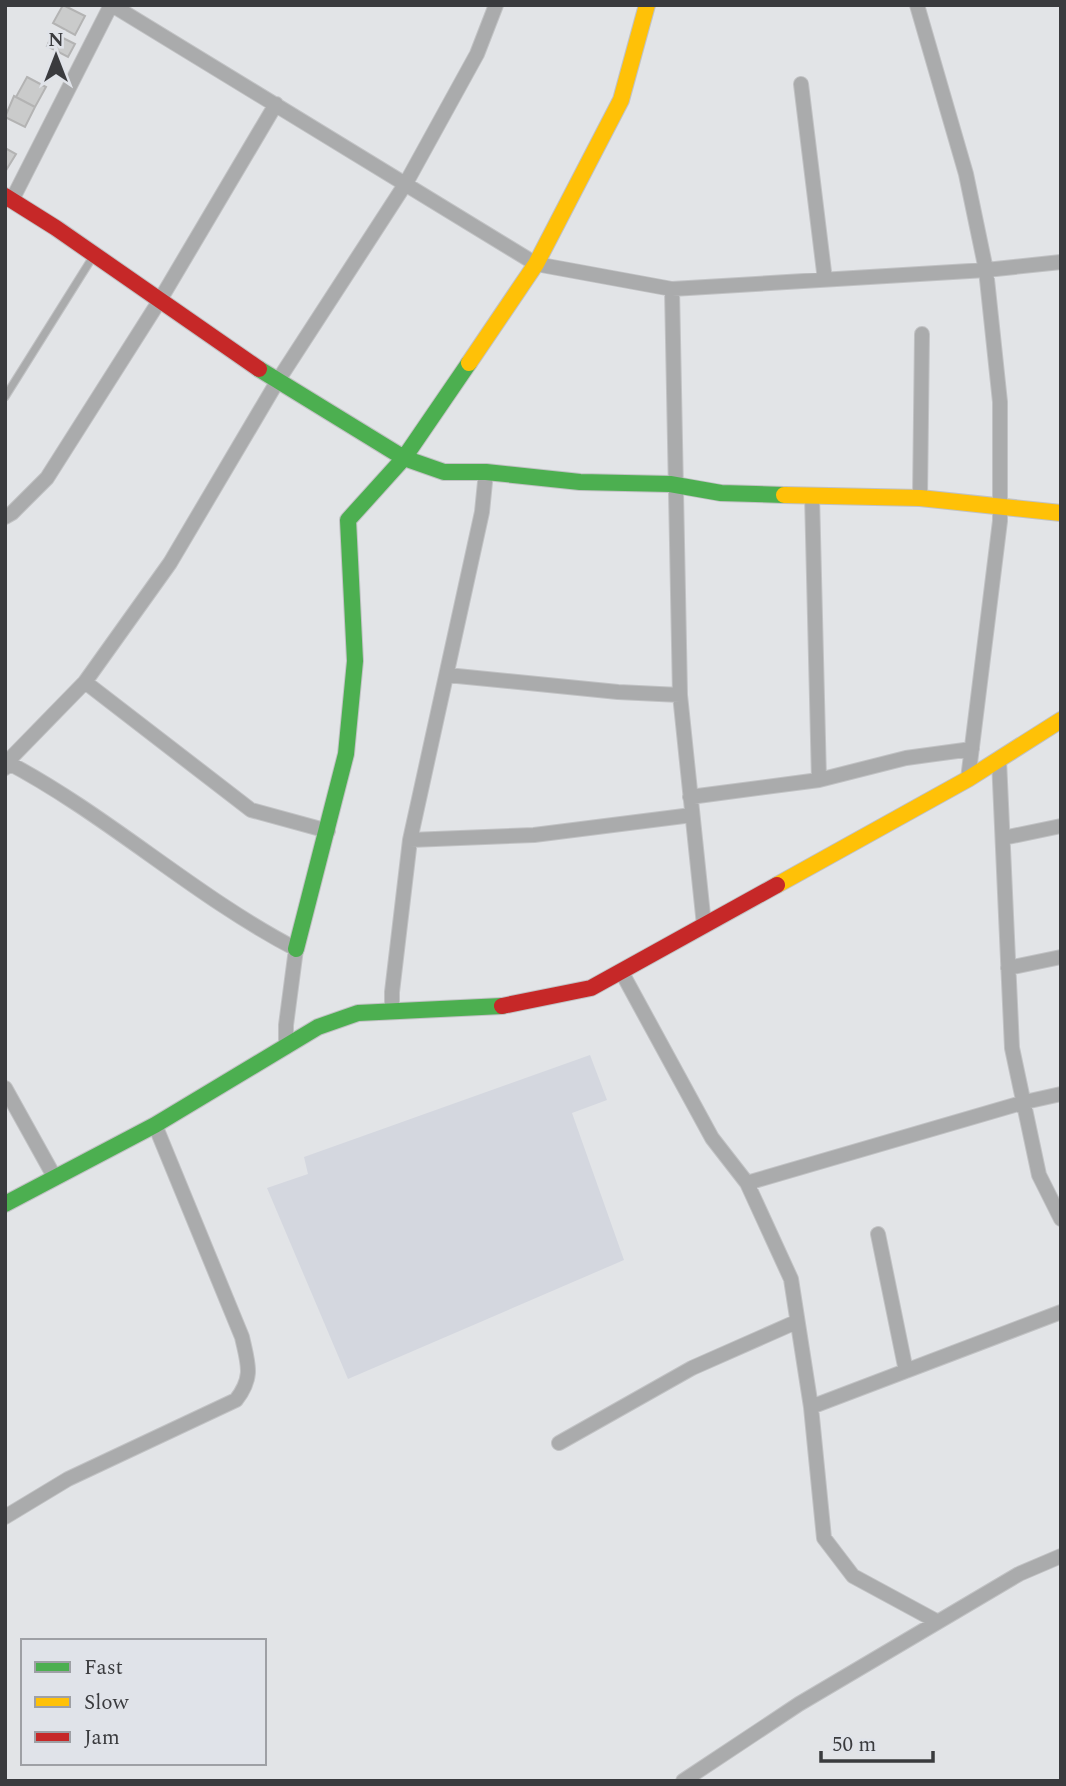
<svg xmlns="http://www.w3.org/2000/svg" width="1066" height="1786" font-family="Spectral,serif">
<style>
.built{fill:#d4d7df}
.building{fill:#cacbcb;stroke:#b3b3b3;stroke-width:2}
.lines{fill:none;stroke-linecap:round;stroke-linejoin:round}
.lane-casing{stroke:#c1c2c4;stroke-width:9}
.street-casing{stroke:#c1c2c4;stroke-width:16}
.fast-casing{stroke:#c1c2c4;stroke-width:18}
.slow-casing{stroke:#c1c2c4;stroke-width:18}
.jam-casing{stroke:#c1c2c4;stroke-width:18}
.lane{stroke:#aaabac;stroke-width:7}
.street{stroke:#aaabac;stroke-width:14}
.fast{stroke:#4caf50;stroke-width:16}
.slow{stroke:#ffc107;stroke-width:16}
.jam{stroke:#c62828;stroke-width:16}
</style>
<rect width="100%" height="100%" fill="#e2e4e7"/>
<path class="built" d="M 590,1055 L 607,1100 L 572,1113 L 624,1260 L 348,1379 L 267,1188 L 308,1174 L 304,1157 Z"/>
<path class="building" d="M 63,5 L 85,16 L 75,35 L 53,23 Z
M 53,33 L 75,44 L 68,57 L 47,46 Z
M 27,77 L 46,87 L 35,107 L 16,97 Z
M 14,96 L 35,107 L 25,127 L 5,117 Z
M 5,148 L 16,154 L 5,172 Z"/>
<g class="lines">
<g class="lane-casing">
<path id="lane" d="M 5,397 L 94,255"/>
</g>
<g class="street-casing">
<path id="street" d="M 112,5 L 536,264 L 672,289 L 986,270 L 1061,262
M 917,5 L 966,174 L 986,270 L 1000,402 L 1000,521 L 968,779
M 801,84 L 825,280
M 12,200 L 111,5
M 672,289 L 680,695 L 704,925
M 812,495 L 819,780
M 920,498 L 922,334
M 5,517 L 12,513 L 47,478 L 160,300 L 276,104
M 447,675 L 618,692 L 680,695
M 85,682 L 251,810 L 328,831
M 999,760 L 1012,1048 L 1039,1175 L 1061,1219
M 5,761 C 108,815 194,896 296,949 L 286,1025 L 286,1047
M 5,768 L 7,762 L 85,682 L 170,563 L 277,382 L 406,183 L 477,54 L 496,5
M 690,797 L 819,780 L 906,758 L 972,749
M 1003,838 L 1061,826
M 410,840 L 534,835 L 692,815
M 1008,968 L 1061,957
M 621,971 L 712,1138 L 747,1183 L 791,1279 L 811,1407 L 824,1538 L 853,1576 L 938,1622
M 392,1012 L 392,992 L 410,840 L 482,512 L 486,472
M 5,1088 L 55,1178
M 747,1183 L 1025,1102 L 1061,1094
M 878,1234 L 906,1371
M 811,1407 L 1061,1312
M 559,1443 L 692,1368 L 796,1322
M 5,1517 L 68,1479 L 236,1400 C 254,1377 248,1364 242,1337 L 155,1125
M 683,1781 L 799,1704 L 1019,1574 L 1061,1556"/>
</g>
<g class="fast-casing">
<path id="fast" d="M 259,369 L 404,458 L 444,472 L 486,472 L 580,482 L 670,484 L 721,493 L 784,495
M 296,949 L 346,754 L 355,661 L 348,520 L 404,458 L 469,363
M 5,1204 L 155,1125 L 318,1027 L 358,1013 L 502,1006"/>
</g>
<g class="slow-casing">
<path id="slow" d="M 469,363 L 536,264 L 621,100 L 647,5
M 784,495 L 920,498 L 1061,513
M 777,885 L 968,779 L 1061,720"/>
</g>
<g class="jam-casing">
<path id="jam" d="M 5,196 L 56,228 L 259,369
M 502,1006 L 591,988 L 777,885"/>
</g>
<use href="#lane" class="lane"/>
<use href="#street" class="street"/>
<use href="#fast" class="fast"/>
<use href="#slow" class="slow"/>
<use href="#jam" class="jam"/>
</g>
<rect width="1066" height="1786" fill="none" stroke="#3a3b3e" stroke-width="14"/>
<rect x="21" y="1639" width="245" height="126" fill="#e0e3e9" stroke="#9ea0a5" stroke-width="2"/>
<rect x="35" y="1662" width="35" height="10" fill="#4caf50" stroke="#9ea0a5" stroke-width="2"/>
<text x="84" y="1674" font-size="21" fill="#3a3b3e">Fast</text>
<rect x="35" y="1697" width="35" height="10" fill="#ffc107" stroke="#9ea0a5" stroke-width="2"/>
<text x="84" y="1709" font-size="21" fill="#3a3b3e">Slow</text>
<rect x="35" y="1732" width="35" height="10" fill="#c62828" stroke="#9ea0a5" stroke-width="2"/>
<text x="84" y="1744" font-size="21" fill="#3a3b3e">Jam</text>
<g transform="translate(56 56)" stroke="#e0e3e9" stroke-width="5" paint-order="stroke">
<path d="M0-5L12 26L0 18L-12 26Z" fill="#3a3b3e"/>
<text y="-10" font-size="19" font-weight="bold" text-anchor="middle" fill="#3a3b3e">N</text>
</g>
<path d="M821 1751v10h112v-10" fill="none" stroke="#3a3b3e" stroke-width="3.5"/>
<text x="832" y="1751" font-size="21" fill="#3a3b3e" stroke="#e0e3e9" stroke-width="5" paint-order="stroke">50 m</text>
</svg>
